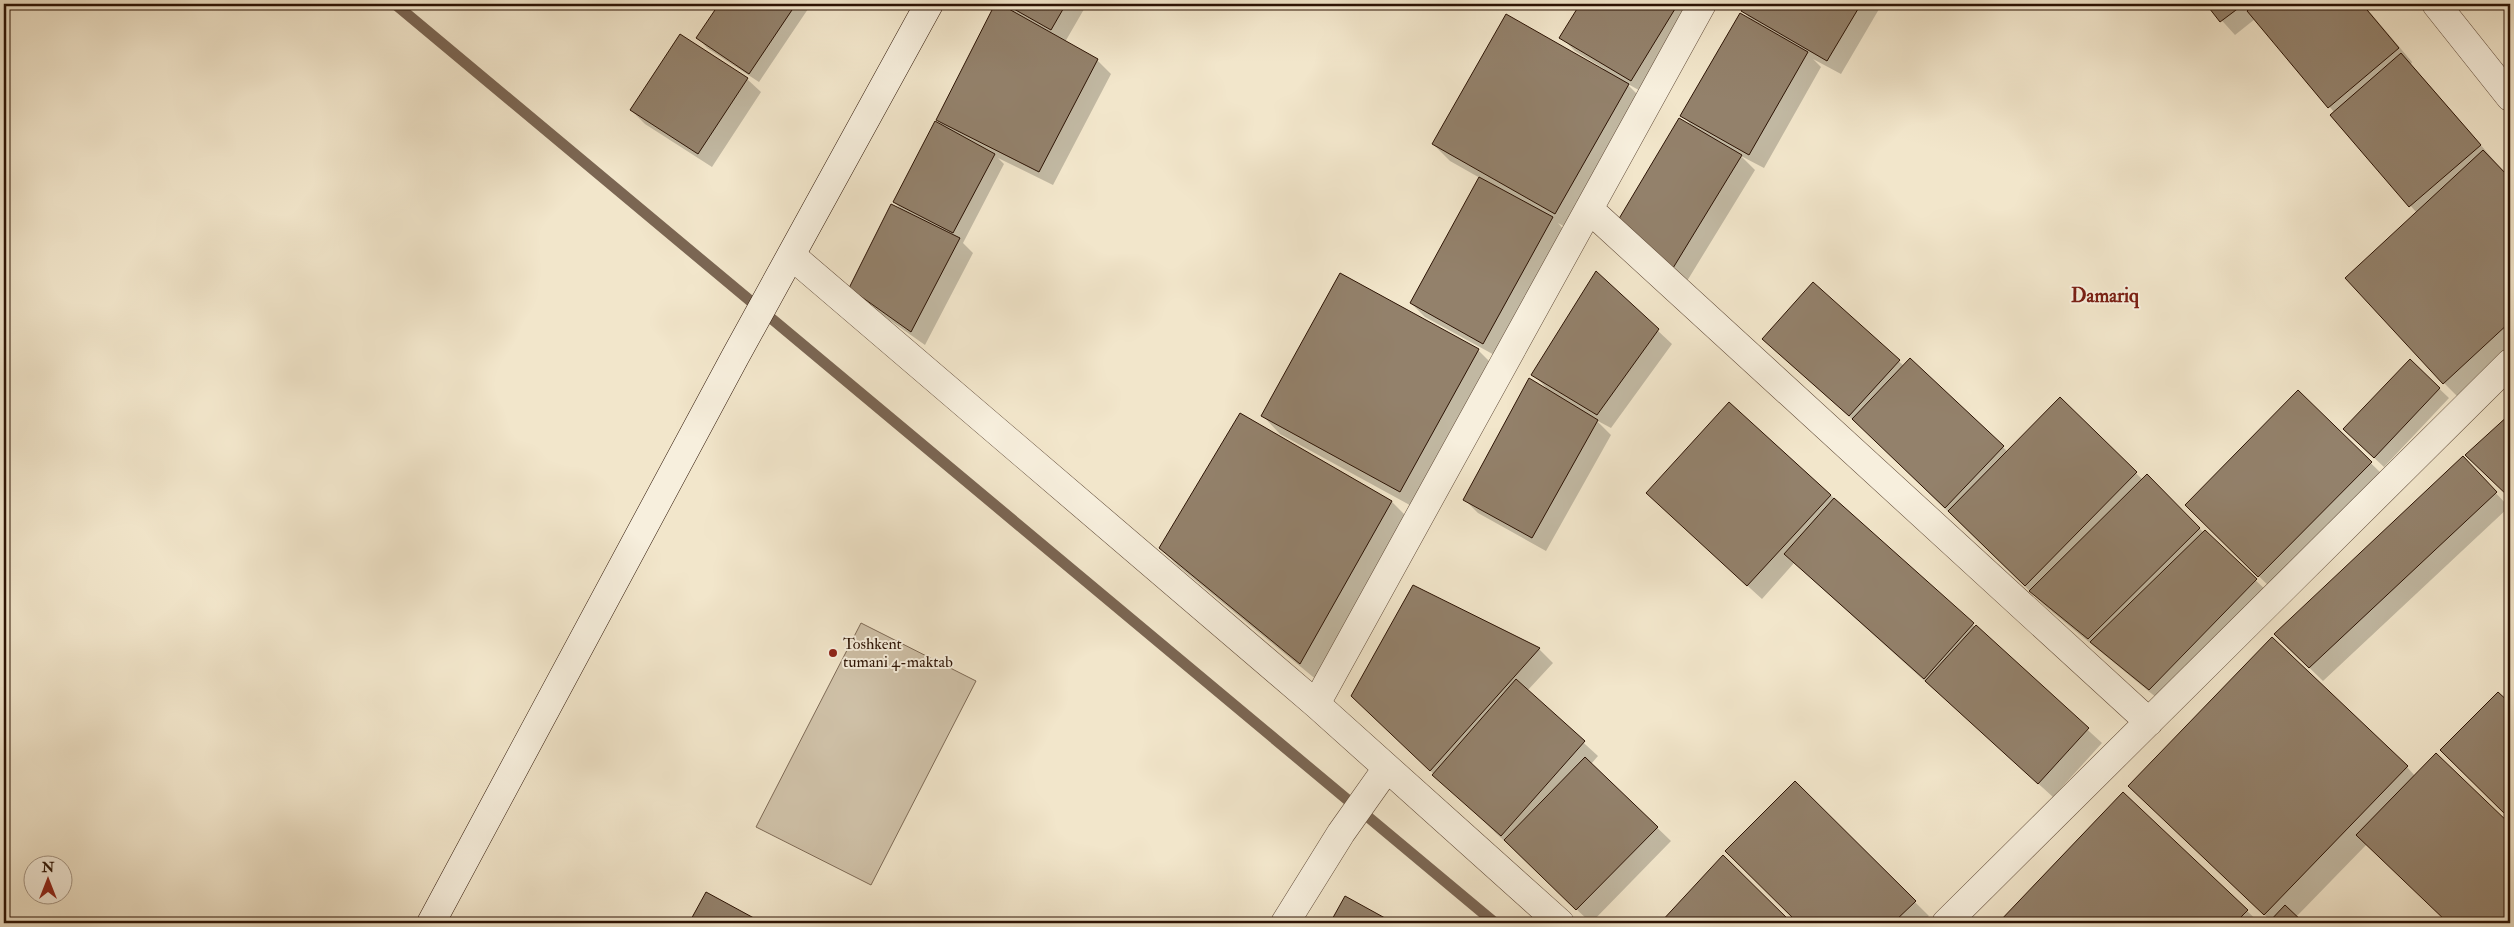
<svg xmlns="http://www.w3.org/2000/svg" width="2514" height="927" font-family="'IM FELL Double Pica',serif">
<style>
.green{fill:#d0c2a9;stroke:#7e6a56}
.shadow{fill:#0003}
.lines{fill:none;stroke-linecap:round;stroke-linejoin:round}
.stream{stroke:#7b6653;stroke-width:11}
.building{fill:#93816b;stroke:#2c1304}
.minor-casing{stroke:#5e4836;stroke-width:29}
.secondary-casing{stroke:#2c1304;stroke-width:29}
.minor{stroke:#f7efdd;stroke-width:28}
.secondary{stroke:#f7efdd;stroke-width:28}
.poi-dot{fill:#8f2418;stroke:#f7efdd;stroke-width:2}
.labels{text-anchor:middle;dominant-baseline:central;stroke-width:4;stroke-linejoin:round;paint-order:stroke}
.poi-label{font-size:16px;fill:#2c1304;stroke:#f7efdd;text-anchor:start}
.quarter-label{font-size:19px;font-weight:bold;fill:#7a1f14;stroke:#f7efdd}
</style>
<rect width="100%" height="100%" fill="#f2e6cb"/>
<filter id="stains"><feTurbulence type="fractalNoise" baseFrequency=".004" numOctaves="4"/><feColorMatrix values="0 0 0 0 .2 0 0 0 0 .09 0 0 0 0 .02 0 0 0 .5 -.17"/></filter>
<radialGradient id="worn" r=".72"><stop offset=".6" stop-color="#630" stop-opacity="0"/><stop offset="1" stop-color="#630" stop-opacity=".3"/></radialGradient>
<path class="green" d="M 861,623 L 976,681 L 871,885 L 756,827 Z"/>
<path class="shadow" d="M 720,4 L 802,4 L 808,9 L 759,82 L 707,48 L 698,38 Z
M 808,4 L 818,4 L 815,9 Z
M 997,4 L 1008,10 L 1003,4 L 1087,4 L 1065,42 L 1097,60 L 1111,74 L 1053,185 L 998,158 L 1004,164 L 963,243 L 973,253 L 925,345 L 864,302 L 850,288 L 903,211 L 894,202 L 944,127 L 937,120 Z
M 1581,4 L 1700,4 L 1646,94 L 1626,83 L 1645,102 L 1572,231 L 1558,223 L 1566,232 L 1498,357 L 1425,317 L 1411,303 L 1480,178 L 1450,161 L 1433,144 L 1602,71 L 1604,69 L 1575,51 L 1561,37 Z
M 1746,4 L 1882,4 L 1841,74 L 1813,59 L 1821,67 L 1764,168 L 1741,156 L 1755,170 L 1684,286 L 1619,222 L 1693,127 L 1682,115 L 1752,20 L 1742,11 Z
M 2207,4 L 2363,4 L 2412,62 L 2411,64 L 2510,179 L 2510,355 L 2461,400 L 2444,383 L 2417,213 L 2331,115 L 2334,112 L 2255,19 L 2235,35 Z
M 747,79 L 761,92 L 712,167 L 645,124 L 631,110 Z
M 1596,273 L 1672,344 L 1611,428 L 1596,420 L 1611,435 L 1546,551 L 1478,513 L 1464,499 L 1549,391 L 1533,374 Z
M 1341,275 L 1478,350 L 1496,368 L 1417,509 L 1280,434 L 1263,416 Z
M 1814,284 L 1904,366 L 1910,360 L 2008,452 L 2060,399 L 2143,480 L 2147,476 L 2204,533 L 2205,532 L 2270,594 L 2163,703 L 2044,605 L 1863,429 L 1778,353 Z
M 2410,361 L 2449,398 L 2384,467 L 2354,439 Z
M 2298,392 L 2385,477 L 2273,590 L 2186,505 Z
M 1730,403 L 2102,743 L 2053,797 L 1794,563 L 1762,599 L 1661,507 Z
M 2510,416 L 2510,497 L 2466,455 Z
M 2476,472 L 2509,507 L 2323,681 L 2289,648 Z
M 1392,502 L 1409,519 L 1318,681 L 1178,566 L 1160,548 Z
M 1414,586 L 1539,649 L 1553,663 L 1527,691 L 1598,756 L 1591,764 L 1671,841 L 1591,923 L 1366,710 Z
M 2498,693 L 2510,705 L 2510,817 L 2442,750 Z
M 2436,754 L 2510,826 L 2510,923 L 2449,923 L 2367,844 L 2296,917 L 2303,923 L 2270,923 L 2272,922 L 2147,803 L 2407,767 L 2415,776 Z
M 1795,783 L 1929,916 L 1921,923 L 1800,923 L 1727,851 Z
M 2123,794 L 2247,911 L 2260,923 L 2000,923 Z
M 1723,857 L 1791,923 L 1661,923 Z
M 706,894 L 760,923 L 690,923 Z
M 1345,898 L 1392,923 L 1332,923 Z"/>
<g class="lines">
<path class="stream" d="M 395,4 L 1495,923"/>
</g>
<path class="building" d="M 719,4 L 796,4 L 749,74 L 696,38 Z
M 995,4 L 1000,4 L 1098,59 L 1039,172 L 936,120 Z
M 1005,4 L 1066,4 L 1051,30 Z
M 1580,4 L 1678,4 L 1631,81 L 1559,38 Z
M 1745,4 L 1861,4 L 1827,61 L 1741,11 Z
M 2206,4 L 2244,4 L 2220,22 Z
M 2255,4 L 2362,4 L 2399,48 L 2328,108 L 2247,11 Z
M 1740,13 L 1808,52 L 1749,155 L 1680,116 Z
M 1506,14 L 1629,84 L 1555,214 L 1432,144 Z
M 680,34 L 748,78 L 698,154 L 630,110 Z
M 2401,53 L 2481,145 L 2409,207 L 2330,115 Z
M 1679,118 L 1742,155 L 1670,273 L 1617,222 Z
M 935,121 L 995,154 L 953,233 L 893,202 Z
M 2483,150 L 2510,178 L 2510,322 L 2443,384 L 2345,278 Z
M 1479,177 L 1553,217 L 1483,344 L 1410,303 Z
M 891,204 L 960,238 L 911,332 L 849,288 Z
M 1596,271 L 1659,329 L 1597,415 L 1531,375 Z
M 1340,273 L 1479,349 L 1400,492 L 1261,416 Z
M 1813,282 L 1900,360 L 1849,416 L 1762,339 Z
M 1910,358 L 2004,446 L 1945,508 L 1852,419 Z
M 2410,359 L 2440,388 L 2374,458 L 2343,429 Z
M 1529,378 L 1598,420 L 1532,538 L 1463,500 Z
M 2298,390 L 2372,462 L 2258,577 L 2185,505 Z
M 2060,397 L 2137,472 L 2025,586 L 1948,511 Z
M 1729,402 L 1831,495 L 1747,586 L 1646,493 Z
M 1240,413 L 1392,501 L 1300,664 L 1159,548 Z
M 2510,414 L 2510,498 L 2465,455 Z
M 2463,456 L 2497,492 L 2309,668 L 2274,634 Z
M 2147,474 L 2200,528 L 2088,639 L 2029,591 Z
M 1834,498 L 1974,623 L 1924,679 L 1784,554 Z
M 2205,530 L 2257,579 L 2149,690 L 2090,642 Z
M 1413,585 L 1540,648 L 1430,771 L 1351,696 Z
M 1976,625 L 2089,728 L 2038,784 L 1925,681 Z
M 2272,637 L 2408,766 L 2264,915 L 2128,786 Z
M 1516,679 L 1585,741 L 1501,836 L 1432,775 Z
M 2498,692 L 2510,703 L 2510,819 L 2440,750 Z
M 2436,753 L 2510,824 L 2510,923 L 2448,923 L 2356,835 Z
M 1585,757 L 1658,827 L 1576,910 L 1504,840 Z
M 1795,781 L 1916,901 L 1893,923 L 1798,923 L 1725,851 Z
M 2123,792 L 2248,910 L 2235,923 L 1998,923 Z
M 1723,855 L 1792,923 L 1660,923 Z
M 706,892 L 763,923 L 689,923 Z
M 1345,896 L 1394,923 L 1330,923 Z
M 2285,905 L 2304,923 L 2268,923 Z"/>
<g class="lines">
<g class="minor-casing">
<path id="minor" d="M 2436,4 L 2510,97
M 1589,209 L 2149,722
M 792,256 L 1316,704 L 1560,923
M 1316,704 L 1702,4
M 1285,923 L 1341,833 L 1387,768
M 1946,923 L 2510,363"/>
</g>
<g class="secondary-casing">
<path id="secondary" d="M 431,923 L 735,357 L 929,4"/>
</g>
<use href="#minor" class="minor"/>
<use href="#secondary" class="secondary"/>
</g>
<circle class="poi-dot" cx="833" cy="653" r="5"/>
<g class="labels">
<g class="poi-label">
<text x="843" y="644">Toshkent<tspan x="843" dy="18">tumani 4-maktab</tspan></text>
</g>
<g class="quarter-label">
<text x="2105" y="296">Damariq</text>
</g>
</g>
<rect width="2514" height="927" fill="none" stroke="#f2e6cb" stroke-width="20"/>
<rect x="5" y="5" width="2504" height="917" fill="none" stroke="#2c1304" stroke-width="2.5"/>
<rect x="10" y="10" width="2494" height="907" fill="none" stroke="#2c1304"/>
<g transform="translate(48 880)"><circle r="24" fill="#f7efdd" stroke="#a69786"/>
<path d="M0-4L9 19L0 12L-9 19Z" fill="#8f2418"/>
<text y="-8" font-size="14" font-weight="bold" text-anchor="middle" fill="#2c1304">N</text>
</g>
<rect width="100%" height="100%" filter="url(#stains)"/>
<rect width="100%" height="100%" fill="url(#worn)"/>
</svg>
